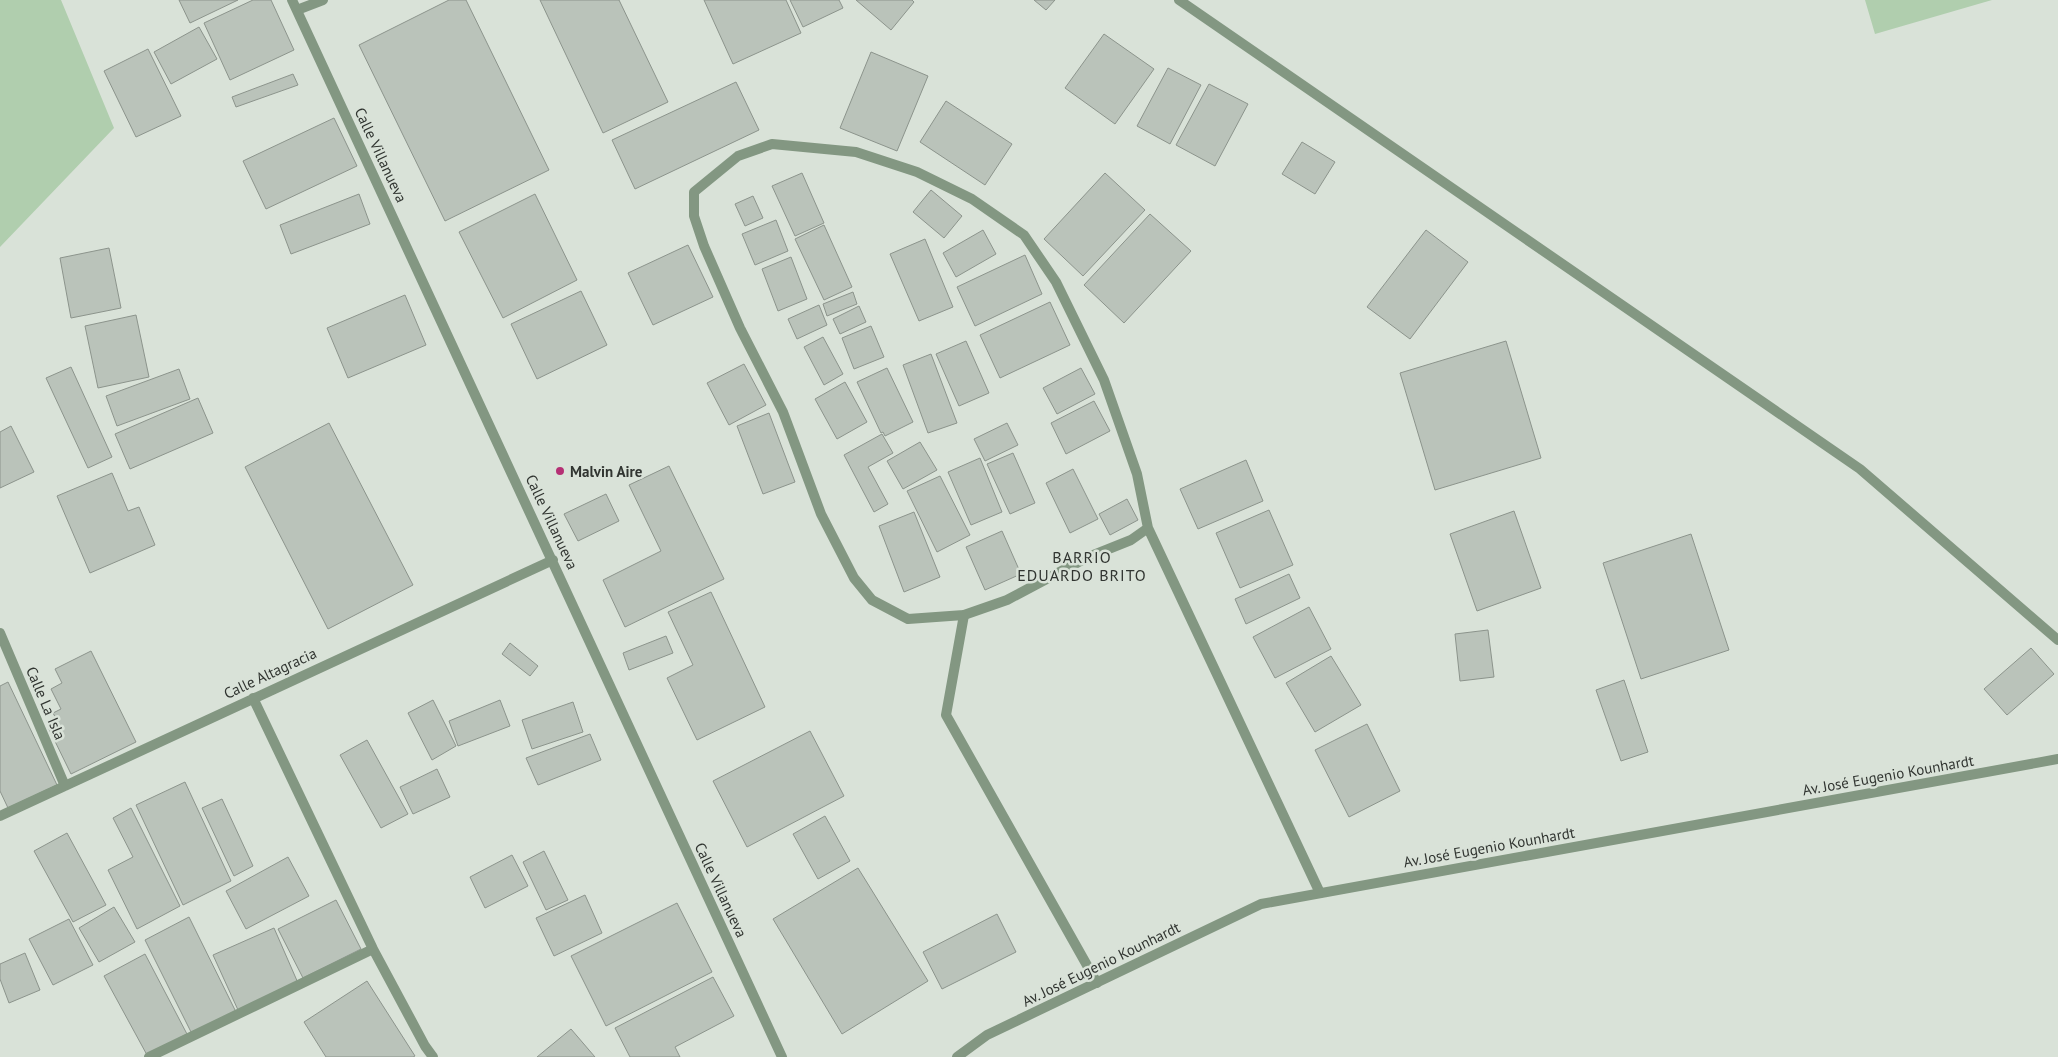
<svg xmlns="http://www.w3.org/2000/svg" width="2058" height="1057" font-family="'PT Sans',sans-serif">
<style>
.green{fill:#b0ceae}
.building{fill:#bac3ba;stroke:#8c948c}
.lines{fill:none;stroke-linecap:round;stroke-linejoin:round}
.service{stroke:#839782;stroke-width:10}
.minor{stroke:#839782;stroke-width:10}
.tertiary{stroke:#839782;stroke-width:10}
.poi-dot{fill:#b52f74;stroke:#d9e2d8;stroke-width:2}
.labels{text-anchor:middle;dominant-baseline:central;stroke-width:5;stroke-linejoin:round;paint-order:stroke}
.street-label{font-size:15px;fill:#313531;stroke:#d9e2d8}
.poi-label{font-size:15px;font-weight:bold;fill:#313531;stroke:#d9e2d8;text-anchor:start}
.neighbourhood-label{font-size:16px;letter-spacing:1px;fill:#313531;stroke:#d9e2d8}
</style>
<rect width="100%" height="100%" fill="#d9e2d8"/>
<path class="green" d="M 0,0 L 61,0 L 114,128 L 0,247 Z
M 1865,0 L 1992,0 L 1875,34 Z"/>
<path class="building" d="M 179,0 L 238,0 L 190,23 Z
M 253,0 L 271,0 L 294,50 L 230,80 L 204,23 Z
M 449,0 L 466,0 L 549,170 L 445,221 L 359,45 Z
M 540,0 L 619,0 L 668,102 L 603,133 Z
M 704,0 L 786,0 L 801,33 L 733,64 Z
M 790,0 L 839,0 L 843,8 L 803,27 Z
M 856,0 L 912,0 L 914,2 L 891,30 Z
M 1034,0 L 1055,0 L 1046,10 Z
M 199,27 L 217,59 L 171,84 L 154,52 Z
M 1104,34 L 1154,69 L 1115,124 L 1065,88 Z
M 148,49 L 181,116 L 136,137 L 104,71 Z
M 871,52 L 928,76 L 897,151 L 840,128 Z
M 1168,68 L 1201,85 L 1170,144 L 1137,126 Z
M 293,74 L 298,85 L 236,107 L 232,97 Z
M 736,82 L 759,130 L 635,189 L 612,140 Z
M 1209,84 L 1248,104 L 1215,166 L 1176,145 Z
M 946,101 L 1012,144 L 985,185 L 920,142 Z
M 334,118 L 357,166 L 266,209 L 243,161 Z
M 1302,142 L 1335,162 L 1315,194 L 1282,174 Z
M 802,173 L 824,223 L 795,236 L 772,186 Z
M 1105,173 L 1145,210 L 1083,276 L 1044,239 Z
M 931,190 L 962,216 L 944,238 L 913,212 Z
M 359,194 L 370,224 L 291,254 L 280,225 Z
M 535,194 L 577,280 L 503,318 L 459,232 Z
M 753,196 L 763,218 L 745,226 L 735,204 Z
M 1150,214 L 1191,251 L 1124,323 L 1084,285 Z
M 776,220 L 788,251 L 755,265 L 742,234 Z
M 824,225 L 852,287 L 824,300 L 795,239 Z
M 983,230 L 996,254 L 956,277 L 943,253 Z
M 1426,230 L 1468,262 L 1410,339 L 1367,307 Z
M 925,239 L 953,307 L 919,321 L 890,254 Z
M 688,245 L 713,297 L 653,325 L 628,273 Z
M 109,248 L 121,308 L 71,318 L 60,258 Z
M 1025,255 L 1042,294 L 975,326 L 957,287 Z
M 791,257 L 807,299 L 778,311 L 762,269 Z
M 581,291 L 607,345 L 537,379 L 511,324 Z
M 853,292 L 857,304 L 827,316 L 823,304 Z
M 405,295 L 426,345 L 348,378 L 327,328 Z
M 1050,302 L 1070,345 L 1000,378 L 980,335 Z
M 819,305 L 827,325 L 797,339 L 788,319 Z
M 859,306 L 866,322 L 840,334 L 833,319 Z
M 136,315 L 149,377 L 98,388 L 85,326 Z
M 871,326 L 884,357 L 854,369 L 842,338 Z
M 823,337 L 843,374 L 824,385 L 804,347 Z
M 966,341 L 989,393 L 959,406 L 936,354 Z
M 1506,341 L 1541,458 L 1435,490 L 1400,373 Z
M 931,354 L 957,423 L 928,433 L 903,365 Z
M 744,364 L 766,405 L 729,425 L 707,383 Z
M 71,367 L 112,457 L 88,468 L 46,378 Z
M 887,368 L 913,422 L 885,436 L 883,432 L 881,433 L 857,382 Z
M 1081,368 L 1095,394 L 1057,414 L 1043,388 Z
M 179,369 L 190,399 L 117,426 L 106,396 Z
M 845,382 L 867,422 L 837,439 L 815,399 Z
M 198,398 L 213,433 L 130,469 L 115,434 Z
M 1094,401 L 1110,431 L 1066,454 L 1051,423 Z
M 769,413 L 795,482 L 763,494 L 737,426 Z
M 329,423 L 413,585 L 328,629 L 245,467 Z
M 1007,423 L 1018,445 L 985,461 L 974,439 Z
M 11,426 L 34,472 L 0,488 L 0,432 Z
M 882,434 L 893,453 L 868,467 L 888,504 L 874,512 L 844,455 Z
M 920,442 L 937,470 L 903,489 L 887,461 Z
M 1013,453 L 1035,503 L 1010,514 L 987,464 Z
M 980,458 L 1002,512 L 971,525 L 948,472 Z
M 1246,460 L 1263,501 L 1198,529 L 1180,489 Z
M 669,466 L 724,579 L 625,627 L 603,580 L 661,551 L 629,485 Z
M 1073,469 L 1098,519 L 1070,533 L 1046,483 Z
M 112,473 L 128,511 L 139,507 L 155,545 L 90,573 L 57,496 Z
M 940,476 L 970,535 L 937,552 L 907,491 Z
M 606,494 L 619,521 L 578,541 L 564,514 Z
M 1127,499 L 1138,520 L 1110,535 L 1099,514 Z
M 1269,510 L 1293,565 L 1240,588 L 1216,533 Z
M 1514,511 L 1541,588 L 1477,611 L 1450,534 Z
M 914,512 L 940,577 L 904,592 L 879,526 Z
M 1002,531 L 1021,574 L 985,590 L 966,547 Z
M 1691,534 L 1729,650 L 1641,679 L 1603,563 Z
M 1289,574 L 1300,598 L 1246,624 L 1235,599 Z
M 711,592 L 765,707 L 697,740 L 667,678 L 693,665 L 668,612 Z
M 1309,607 L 1331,649 L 1275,678 L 1253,637 Z
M 1488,630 L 1494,677 L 1460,681 L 1455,634 Z
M 666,636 L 673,653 L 629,670 L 623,653 Z
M 510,643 L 538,666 L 530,676 L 502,654 Z
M 2031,648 L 2054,674 L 2007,715 L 1984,689 Z
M 91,651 L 136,742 L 71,774 L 49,729 L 59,724 L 53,713 L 61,709 L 51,689 L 62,683 L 55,669 Z
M 1331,656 L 1361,705 L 1315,732 L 1286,683 Z
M 1624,680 L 1648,752 L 1621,761 L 1596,690 Z
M 8,682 L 57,785 L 8,808 L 0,791 L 0,686 Z
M 433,700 L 456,746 L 432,760 L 408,713 Z
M 500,700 L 510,726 L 458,746 L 449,721 Z
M 573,702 L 583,732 L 532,749 L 522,720 Z
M 1367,724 L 1400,791 L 1349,817 L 1315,750 Z
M 810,731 L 844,796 L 747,847 L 713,781 Z
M 590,734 L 601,760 L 538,785 L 526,758 Z
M 367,740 L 408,814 L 381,828 L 340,755 Z
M 437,769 L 450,797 L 413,814 L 400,787 Z
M 185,782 L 231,881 L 183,905 L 136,805 Z
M 222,799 L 253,866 L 234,876 L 202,808 Z
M 131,808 L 180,906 L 137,929 L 108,870 L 133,857 L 113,818 Z
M 825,816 L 850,861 L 818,879 L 793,834 Z
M 67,833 L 106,905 L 73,922 L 34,851 Z
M 544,851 L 568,900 L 546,910 L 523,862 Z
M 512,855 L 528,886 L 485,908 L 470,877 Z
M 288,857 L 309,896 L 246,929 L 226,891 Z
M 858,868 L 928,981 L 842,1034 L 773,919 Z
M 585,895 L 602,933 L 554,956 L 536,918 Z
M 336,900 L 361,949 L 303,978 L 278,929 Z
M 677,903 L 712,972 L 606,1026 L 571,956 Z
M 114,907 L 135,942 L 99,962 L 79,928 Z
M 997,914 L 1016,952 L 942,989 L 923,952 Z
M 189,917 L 236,1012 L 192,1034 L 145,940 Z
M 69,919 L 93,965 L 53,985 L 29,939 Z
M 274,928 L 298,983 L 238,1010 L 213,955 Z
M 25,953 L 40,990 L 9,1003 L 0,979 L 0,964 Z
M 145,954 L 187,1034 L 147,1055 L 104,976 Z
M 713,977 L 734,1016 L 675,1047 L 680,1057 L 630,1057 L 615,1028 Z
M 367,981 L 415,1056 L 413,1057 L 326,1057 L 304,1022 Z
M 571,1029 L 595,1057 L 537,1057 Z"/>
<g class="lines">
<path class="service" d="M 964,615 L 946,715 L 1097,983"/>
<path class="minor" d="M 292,0 L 782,1057
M 1179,0 L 1860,469 L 2058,640
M 297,10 L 323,0
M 1148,528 L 1131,540 L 1086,558 L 1007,600 L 964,615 L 908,619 L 872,600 L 854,578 L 821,514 L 783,412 L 740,328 L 704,246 L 694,216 L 694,192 L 738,156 L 772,144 L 856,152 L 917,172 L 972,199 L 1024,235 L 1056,282 L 1104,380 L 1137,474 L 1148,528 L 1320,893
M 0,633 L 65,786
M 253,698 L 373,949 L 425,1046 L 433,1057
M 0,816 L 553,560
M 149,1057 L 373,949"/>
<path class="tertiary" d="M 957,1057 L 987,1035 L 1261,904 L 2058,759"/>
</g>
<circle class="poi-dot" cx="560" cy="471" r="5"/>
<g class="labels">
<g class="street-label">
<text transform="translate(381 155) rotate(65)">Calle Villanueva</text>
<text transform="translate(552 522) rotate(65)">Calle Villanueva</text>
<text transform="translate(270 673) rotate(-25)">Calle Altagracia</text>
<text transform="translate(46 703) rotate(67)">Calle La Isla</text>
<text transform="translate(1888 775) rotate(-10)">Av. José Eugenio Kounhardt</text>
<text transform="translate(1489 847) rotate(-10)">Av. José Eugenio Kounhardt</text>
<text transform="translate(721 890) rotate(65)">Calle Villanueva</text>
<text transform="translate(1101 964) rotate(-26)">Av. José Eugenio Kounhardt</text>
</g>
<g class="poi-label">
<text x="570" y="471">Malvin Aire</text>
</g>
<g class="neighbourhood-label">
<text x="1082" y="557">BARRIO<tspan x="1082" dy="18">EDUARDO BRITO</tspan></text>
</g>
</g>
</svg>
